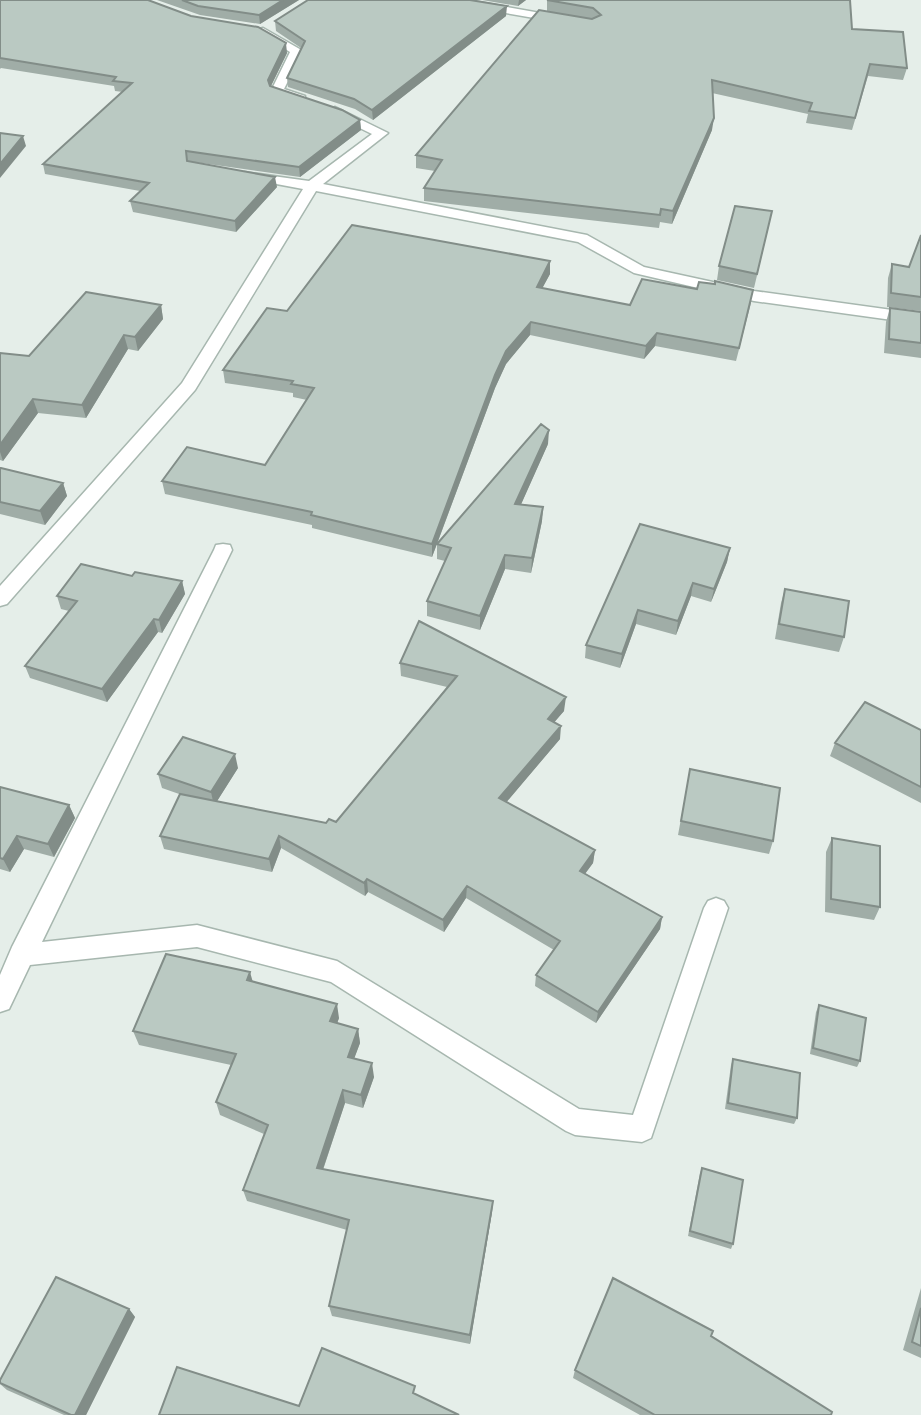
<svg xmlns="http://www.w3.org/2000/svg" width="921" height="1415" font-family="Mulish,sans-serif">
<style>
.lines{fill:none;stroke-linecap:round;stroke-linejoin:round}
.minor-casing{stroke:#a7b7af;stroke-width:3}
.minor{fill:#fff;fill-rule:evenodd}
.wall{fill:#a0ada7}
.shaded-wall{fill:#828d88}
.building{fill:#bac9c2;stroke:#828d88;stroke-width:2}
</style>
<rect width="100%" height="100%" fill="#e5eee9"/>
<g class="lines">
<g class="minor-casing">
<path id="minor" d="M 442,0 L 467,0 L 563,17 L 569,20 L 563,23 L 448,3 Z
M 263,28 L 303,51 L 284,89 L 305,96 L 305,102 L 297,102 L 271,91 L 290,52 L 259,33 L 259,29 Z
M 335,107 L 388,133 L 323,184 L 587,235 L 644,267 L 754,291 L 921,314 L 921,324 L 754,301 L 634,273 L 578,242 L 316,191 L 195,390 L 7,604 L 0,606 L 0,586 L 182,383 L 303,189 L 244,178 L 244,172 L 309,181 L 372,134 L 331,114 L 329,111 Z
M 223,544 L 230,545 L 232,550 L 42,942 L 197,925 L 337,961 L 579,1109 L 633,1115 L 704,908 L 708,901 L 716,898 L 724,901 L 728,908 L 651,1138 L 642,1142 L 575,1135 L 566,1131 L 331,982 L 197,947 L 30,965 L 9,1009 L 0,1012 L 0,975 L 12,947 L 214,550 L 216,545 Z"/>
</g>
<use href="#minor" class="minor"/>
</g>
<path class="wall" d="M 0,0 L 287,53 L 271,86 L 360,120 L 361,130 L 300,177 L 187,161 L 277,187 L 236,232 L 133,212 L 130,201 L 140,191 L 45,174 L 43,164 L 123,92 L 115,91 L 114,86 L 1,68 L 0,69 Z
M 157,0 L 299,0 L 260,24 L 200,15 Z
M 482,0 L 526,0 L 518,6 Z
M 547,0 L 852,29 L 907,68 L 903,80 L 868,76 L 852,130 L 806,123 L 808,114 L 712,93 L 712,130 L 672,224 L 660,222 L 659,228 L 424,201 L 424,188 L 435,171 L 416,168 L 416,155 L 547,11 Z
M 506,16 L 373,120 L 355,109 L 288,87 L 287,78 L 301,48 L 276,31 L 275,21 Z
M 769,225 L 754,288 L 717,280 L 719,266 Z
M 921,235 L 921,311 L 887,307 L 888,278 L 892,264 L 909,267 Z
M 550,261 L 550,274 L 542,288 L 630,305 L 751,303 L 736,361 L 655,346 L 644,359 L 530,335 L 506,364 L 495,388 L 437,544 L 548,444 L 521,504 L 543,507 L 542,521 L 531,573 L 505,569 L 480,630 L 427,616 L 427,601 L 445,561 L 437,559 L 437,544 L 432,557 L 312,528 L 312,525 L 165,494 L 162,481 L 265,465 L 307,400 L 293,397 L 293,393 L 225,383 L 223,370 L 287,311 Z
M 161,305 L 163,319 L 138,351 L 128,349 L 86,418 L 38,413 L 3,461 L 0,460 L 0,353 L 29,356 Z
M 890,308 L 921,312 L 921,358 L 884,353 L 886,322 Z
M 0,468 L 63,483 L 67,496 L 45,525 L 0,514 Z
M 730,548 L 727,562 L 711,602 L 691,596 L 676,635 L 636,624 L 620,668 L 585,658 L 586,645 Z
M 132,576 L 182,581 L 185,594 L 162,633 L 158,632 L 107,702 L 30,678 L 25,666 L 69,611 L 61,609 L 57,596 Z
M 785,589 L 844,637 L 839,652 L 775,639 L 781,603 Z
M 419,621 L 564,711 L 554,722 L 560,739 L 506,802 L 595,850 L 593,863 L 585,874 L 662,917 L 660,929 L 596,1023 L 535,986 L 536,975 L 554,950 L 466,898 L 444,932 L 368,892 L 365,896 L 281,848 L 272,872 L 164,849 L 160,836 L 182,795 L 162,788 L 158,774 L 238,768 L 217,801 L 326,823 L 336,822 L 447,687 L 401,676 L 400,663 Z
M 921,730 L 921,803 L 830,756 L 835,743 Z
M 690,769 L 773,841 L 769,854 L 678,835 Z
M 0,787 L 69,805 L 75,818 L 54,857 L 24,849 L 10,872 L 0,869 Z
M 832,838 L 880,907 L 874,920 L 825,912 L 826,852 Z
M 253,982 L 339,1018 L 337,1023 L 358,1029 L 360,1043 L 354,1058 L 374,1077 L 363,1108 L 345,1103 L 323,1170 L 493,1201 L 492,1212 L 470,1344 L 332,1316 L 329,1306 L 347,1230 L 247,1201 L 243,1190 L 264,1134 L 220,1115 L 216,1102 L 231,1065 L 139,1045 L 133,1031 Z
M 819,1005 L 860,1061 L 857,1067 L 810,1054 L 816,1012 Z
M 733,1059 L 797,1118 L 794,1124 L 725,1109 L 731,1065 Z
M 702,1168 L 733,1244 L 731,1249 L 688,1236 L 700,1173 Z
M 921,1288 L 921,1358 L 903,1350 Z
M 129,1309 L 135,1317 L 86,1415 L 64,1415 L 7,1390 L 0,1384 L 0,1380 Z
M 575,1370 L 831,1415 L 640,1415 L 573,1378 Z"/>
<path class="shaded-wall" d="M 283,0 L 299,0 L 260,24 L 259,15 Z
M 519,0 L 526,0 L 518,6 Z
M 507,6 L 506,16 L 373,120 L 372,110 Z
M 286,43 L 287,53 L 269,90 L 268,80 Z
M 714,118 L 712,130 L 672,224 L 673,211 Z
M 360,120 L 361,130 L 300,177 L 299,167 Z
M 23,136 L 26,146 L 0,178 L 0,164 Z
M 275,177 L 277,187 L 236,232 L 235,221 Z
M 550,261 L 550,274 L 536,300 L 537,287 Z
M 161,305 L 163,319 L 138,351 L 135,337 Z
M 531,322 L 530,335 L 506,364 L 495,388 L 432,557 L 432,544 L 495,375 L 506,351 Z
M 657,333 L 655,346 L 644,359 L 646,346 Z
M 124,335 L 128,349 L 86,418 L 82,405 Z
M 33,399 L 38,413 L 3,461 L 0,452 L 0,445 Z
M 549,430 L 548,444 L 515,518 L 515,504 Z
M 63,483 L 67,496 L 45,525 L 40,511 Z
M 543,507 L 542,521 L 531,573 L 532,558 Z
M 730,548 L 727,562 L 711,602 L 714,589 Z
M 505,555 L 505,569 L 480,630 L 480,616 Z
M 182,581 L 185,594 L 162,633 L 159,620 Z
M 693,583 L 691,596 L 676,635 L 678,621 Z
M 638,610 L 636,624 L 620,668 L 622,654 Z
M 154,619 L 158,632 L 107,702 L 102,689 Z
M 566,697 L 564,711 L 546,732 L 548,719 Z
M 561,726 L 560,739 L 499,811 L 499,798 Z
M 235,754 L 238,768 L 214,806 L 211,792 Z
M 69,805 L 75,818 L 54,857 L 48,844 Z
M 17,836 L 24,849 L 10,872 L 3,859 Z
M 279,836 L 281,848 L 272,872 L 269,859 Z
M 595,850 L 593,863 L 578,883 L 580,871 Z
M 367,879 L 368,892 L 365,896 L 364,883 Z
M 467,886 L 466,898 L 444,932 L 443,920 Z
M 662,917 L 660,929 L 596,1023 L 598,1012 Z
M 250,972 L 254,986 L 247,980 Z
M 337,1004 L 339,1018 L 333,1035 L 330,1021 Z
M 358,1029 L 360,1043 L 350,1070 L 348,1057 Z
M 372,1063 L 374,1077 L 363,1108 L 361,1095 Z
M 343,1090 L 345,1103 L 319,1181 L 317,1168 Z
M 493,1201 L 492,1212 L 470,1344 L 470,1335 Z
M 129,1309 L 135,1317 L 86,1415 L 75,1415 Z"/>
<path class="building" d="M 0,0 L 148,0 L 191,16 L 258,27 L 286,43 L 268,80 L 270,86 L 342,110 L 360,120 L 299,167 L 186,151 L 187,161 L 275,177 L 235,221 L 130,201 L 149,183 L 43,164 L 132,83 L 113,81 L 116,77 L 0,58 Z
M 182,0 L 283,0 L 259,15 L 198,6 Z
M 308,0 L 470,0 L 507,6 L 372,110 L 354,99 L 287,78 L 305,41 L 275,21 Z
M 547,0 L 850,0 L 852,29 L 903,32 L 907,68 L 870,64 L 855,118 L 809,111 L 812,103 L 712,80 L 714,118 L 673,211 L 661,209 L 660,215 L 424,188 L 442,160 L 416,155 L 539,10 L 592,19 L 601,15 L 593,8 Z
M 0,133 L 23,136 L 0,164 Z
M 735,206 L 772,211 L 757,274 L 719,266 Z
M 352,225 L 550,261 L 537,287 L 630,305 L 642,279 L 697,289 L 699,282 L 715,284 L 715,281 L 753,290 L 739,348 L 657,333 L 646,346 L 531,322 L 506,351 L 495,375 L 432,544 L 311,515 L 312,512 L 162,481 L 187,447 L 265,465 L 314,388 L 291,384 L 293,381 L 223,370 L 267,308 L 287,311 Z
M 921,235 L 921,297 L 891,293 L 892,264 L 909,267 Z
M 86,292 L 161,305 L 135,337 L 124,335 L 82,405 L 33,399 L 0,445 L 0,353 L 29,356 Z
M 890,308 L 921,312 L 921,343 L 889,339 Z
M 541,424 L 549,430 L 515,504 L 543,507 L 532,558 L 505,555 L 480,616 L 427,601 L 451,548 L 437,544 Z
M 0,468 L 1,468 L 63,483 L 40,511 L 0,502 Z
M 640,524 L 730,548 L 714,589 L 693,583 L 678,621 L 638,610 L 622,654 L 586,645 Z
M 81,564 L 132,576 L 135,572 L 182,581 L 159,620 L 154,619 L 102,689 L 25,666 L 77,601 L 57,596 Z
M 785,589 L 849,601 L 844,637 L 779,624 Z
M 419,621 L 566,697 L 548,719 L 561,726 L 499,798 L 595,850 L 580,871 L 662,917 L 598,1012 L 536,975 L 560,941 L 467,886 L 443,920 L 367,879 L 364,883 L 279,836 L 269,859 L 160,836 L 180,794 L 326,823 L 329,819 L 336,822 L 457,676 L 400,663 Z
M 865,702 L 921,730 L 921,787 L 835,743 Z
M 183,737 L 235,754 L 211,792 L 158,774 Z
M 690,769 L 780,788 L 773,841 L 681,821 Z
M 0,787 L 69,805 L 48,844 L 17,836 L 3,859 L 0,858 Z
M 832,838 L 880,846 L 880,907 L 831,899 Z
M 166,954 L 250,972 L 247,980 L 337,1004 L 330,1021 L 358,1029 L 348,1057 L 372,1063 L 361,1095 L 343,1090 L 317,1168 L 493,1201 L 470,1335 L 329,1306 L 349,1220 L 243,1190 L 268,1125 L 216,1102 L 236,1054 L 133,1031 Z
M 819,1005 L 866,1018 L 860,1061 L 813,1048 Z
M 733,1059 L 800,1073 L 797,1118 L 728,1103 Z
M 702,1168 L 743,1180 L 733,1244 L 690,1231 Z
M 56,1277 L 129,1309 L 75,1415 L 71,1415 L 0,1383 L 0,1380 Z
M 613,1278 L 713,1331 L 711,1336 L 832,1412 L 831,1415 L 655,1415 L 575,1370 Z
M 921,1308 L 921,1346 L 912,1342 Z
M 322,1348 L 415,1386 L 413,1393 L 459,1415 L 159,1415 L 177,1367 L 299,1406 Z"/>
</svg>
